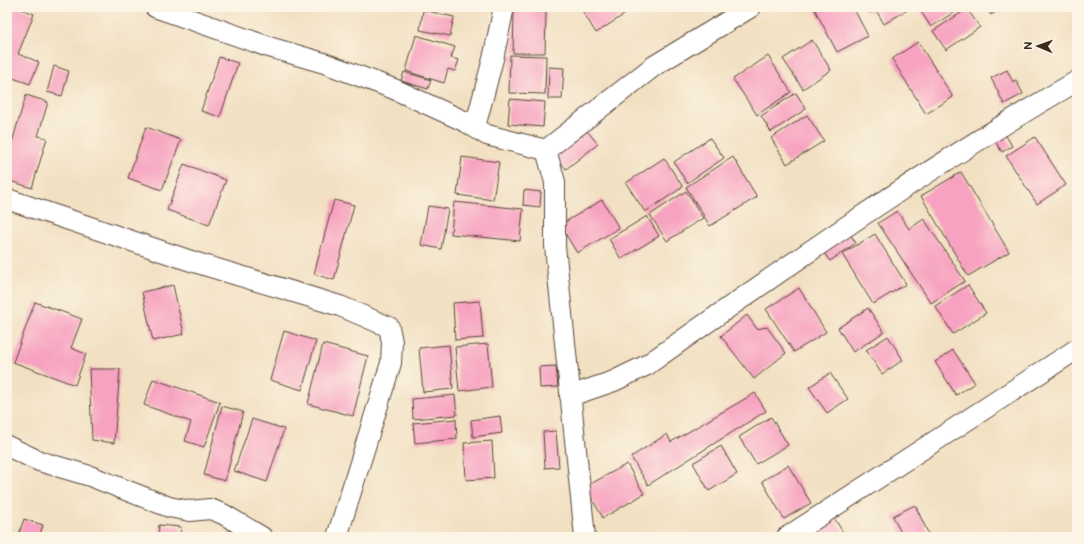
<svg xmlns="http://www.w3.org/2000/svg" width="1084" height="544" font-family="'Balsamiq Sans',sans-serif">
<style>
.building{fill:#f7a2c0}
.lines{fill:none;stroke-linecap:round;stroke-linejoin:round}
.minor-casing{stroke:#564537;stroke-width:22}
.minor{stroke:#fff;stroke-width:20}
</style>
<rect width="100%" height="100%" fill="#fcf5e5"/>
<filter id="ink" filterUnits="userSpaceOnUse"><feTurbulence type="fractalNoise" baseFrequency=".025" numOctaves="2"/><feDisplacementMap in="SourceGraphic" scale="8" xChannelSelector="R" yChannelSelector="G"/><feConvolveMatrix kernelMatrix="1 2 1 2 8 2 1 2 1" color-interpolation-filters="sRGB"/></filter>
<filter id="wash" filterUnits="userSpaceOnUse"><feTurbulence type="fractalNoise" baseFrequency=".012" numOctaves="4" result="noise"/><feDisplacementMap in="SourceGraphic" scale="16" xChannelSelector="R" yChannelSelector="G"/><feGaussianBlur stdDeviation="0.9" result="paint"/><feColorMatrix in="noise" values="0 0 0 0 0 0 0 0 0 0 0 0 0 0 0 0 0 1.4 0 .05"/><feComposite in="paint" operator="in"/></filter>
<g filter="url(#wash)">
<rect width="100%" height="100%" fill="#f2e0c2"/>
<g id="blocks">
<path class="building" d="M 9,7 L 16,7 L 34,14 L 18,54 L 39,62 L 30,84 L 7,76 L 7,13 Z
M 521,7 L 534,7 L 534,12 L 546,12 L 545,53 L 513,53 L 514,11 L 520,11 Z
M 580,7 L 621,7 L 625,14 L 596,33 Z
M 821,7 L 853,7 L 868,36 L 837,52 L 815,10 Z
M 866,7 L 912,7 L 884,24 L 876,10 L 870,13 Z
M 918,7 L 962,7 L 931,27 Z
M 986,7 L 1003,7 L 991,15 Z
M 967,9 L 980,27 L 946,50 L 933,31 Z
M 423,10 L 454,17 L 450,36 L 420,30 Z
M 416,35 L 455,47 L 451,58 L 459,60 L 455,71 L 448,69 L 444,83 L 406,71 Z
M 812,40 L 831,70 L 803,89 L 783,59 Z
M 918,42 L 953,97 L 926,114 L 892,59 Z
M 510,55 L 546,56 L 545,94 L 509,93 Z
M 768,56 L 791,92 L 757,115 L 733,79 Z
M 219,57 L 238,63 L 220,117 L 201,111 Z
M 54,66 L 69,71 L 62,96 L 47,92 Z
M 549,67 L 564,68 L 562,99 L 548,99 Z
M 1007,70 L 1013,82 L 1016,80 L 1023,94 L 1004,104 L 991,78 Z
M 404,72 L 431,80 L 428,89 L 401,81 Z
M 796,93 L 806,109 L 771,132 L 761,116 Z
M 26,95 L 48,102 L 38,136 L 47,138 L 32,188 L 7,180 L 7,159 Z
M 510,99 L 545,102 L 543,127 L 508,124 Z
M 807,115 L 824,141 L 787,164 L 771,138 Z
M 146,127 L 181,140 L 162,190 L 128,178 Z
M 587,131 L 598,144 L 566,169 L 555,156 Z
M 1005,134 L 1012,146 L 1002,152 L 994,140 Z
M 1035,137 L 1066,185 L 1037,204 L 1006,156 Z
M 710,138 L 724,158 L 687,183 L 674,162 Z
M 462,157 L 499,162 L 493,200 L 457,195 Z
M 733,157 L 757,197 L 710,226 L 686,187 Z
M 664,158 L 683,187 L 645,212 L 626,183 Z
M 184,164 L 226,180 L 209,225 L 167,210 Z
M 961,172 L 1009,252 L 968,276 L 921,196 Z
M 524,190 L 541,192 L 540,207 L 523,205 Z
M 686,191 L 703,218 L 667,241 L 650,215 Z
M 334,200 L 354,205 L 334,280 L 314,274 Z
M 602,200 L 619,228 L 577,253 L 560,225 Z
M 454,202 L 523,209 L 520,241 L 451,234 Z
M 428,206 L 448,209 L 441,249 L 421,245 Z
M 897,211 L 909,229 L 924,219 L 965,281 L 931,303 L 878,223 Z
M 647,216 L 659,236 L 621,259 L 609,239 Z
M 850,234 L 856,243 L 830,261 L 824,253 Z
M 875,234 L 906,284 L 873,304 L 842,254 Z
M 173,285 L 184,334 L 153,341 L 142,292 Z
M 968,285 L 986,313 L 953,334 L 935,306 Z
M 799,288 L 826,332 L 794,352 L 766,309 Z
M 480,301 L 483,338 L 455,340 L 453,303 Z
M 35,302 L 82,319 L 71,348 L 86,354 L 75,385 L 13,362 Z
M 868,308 L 884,332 L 853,352 L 838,328 Z
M 747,315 L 757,329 L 767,327 L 786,353 L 754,379 L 721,336 Z
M 284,331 L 316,341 L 302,390 L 270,380 Z
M 888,336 L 903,360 L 882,374 L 866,350 Z
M 323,344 L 368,356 L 353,416 L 308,404 Z
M 488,344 L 492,387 L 459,391 L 455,347 Z
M 449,345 L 453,389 L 423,392 L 419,348 Z
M 953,350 L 975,383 L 956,395 L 935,362 Z
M 556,366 L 558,387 L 540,388 L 539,367 Z
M 89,369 L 120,369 L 114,443 L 92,440 Z
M 830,373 L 848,399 L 827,413 L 809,387 Z
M 153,379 L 220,402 L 204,447 L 185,441 L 191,422 L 144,405 Z
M 755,393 L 766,411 L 648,485 L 631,457 L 667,434 L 671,442 Z
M 455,395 L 457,415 L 413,419 L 412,399 Z
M 222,406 L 243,412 L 225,481 L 204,475 Z
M 500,416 L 502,433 L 473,437 L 471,420 Z
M 771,417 L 788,445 L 756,464 L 739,437 Z
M 252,419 L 284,429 L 267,482 L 234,471 Z
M 456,419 L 457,439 L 415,443 L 413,423 Z
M 556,431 L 559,467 L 545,468 L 543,432 Z
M 492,441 L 494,478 L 466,480 L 464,443 Z
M 721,446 L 737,474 L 709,491 L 693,463 Z
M 627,464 L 644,494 L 603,518 L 585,487 Z
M 788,465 L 811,503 L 784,519 L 762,481 Z
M 915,505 L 930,537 L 903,537 L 893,516 Z
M 834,518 L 846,537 L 816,537 L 813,531 Z
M 24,519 L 43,525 L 39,537 L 18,537 Z
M 159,525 L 181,527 L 180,537 L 158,537 Z"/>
</g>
</g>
<g filter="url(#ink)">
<use href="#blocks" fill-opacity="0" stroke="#564537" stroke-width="1"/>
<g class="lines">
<g class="minor-casing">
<path id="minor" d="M 155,7 L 269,47 L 324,63 L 394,89 L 466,122 L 487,135 L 546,150
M 475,127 L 493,59 L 504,7
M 7,199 L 194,262 L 340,306 L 389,327 L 392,342 L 391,363 L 337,537
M 570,396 L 614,381 L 647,365 C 787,266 928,167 1077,81
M 7,446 L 39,461 L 90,476 L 169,507 L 190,511 L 210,509 L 223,514 L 262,537
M 585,537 L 555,246 L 555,182 L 546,150 L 654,66 L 751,7
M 787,537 L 1077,349"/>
</g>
<use href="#minor" class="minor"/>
</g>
</g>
<rect width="1084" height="544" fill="none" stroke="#fcf5e5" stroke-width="24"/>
<g transform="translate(1038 46) rotate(272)" stroke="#fcf5e5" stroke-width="3" paint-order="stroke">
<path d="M0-3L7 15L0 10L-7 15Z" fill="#3b2a1e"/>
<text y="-6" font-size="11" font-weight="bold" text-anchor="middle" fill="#3b2a1e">N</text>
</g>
</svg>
